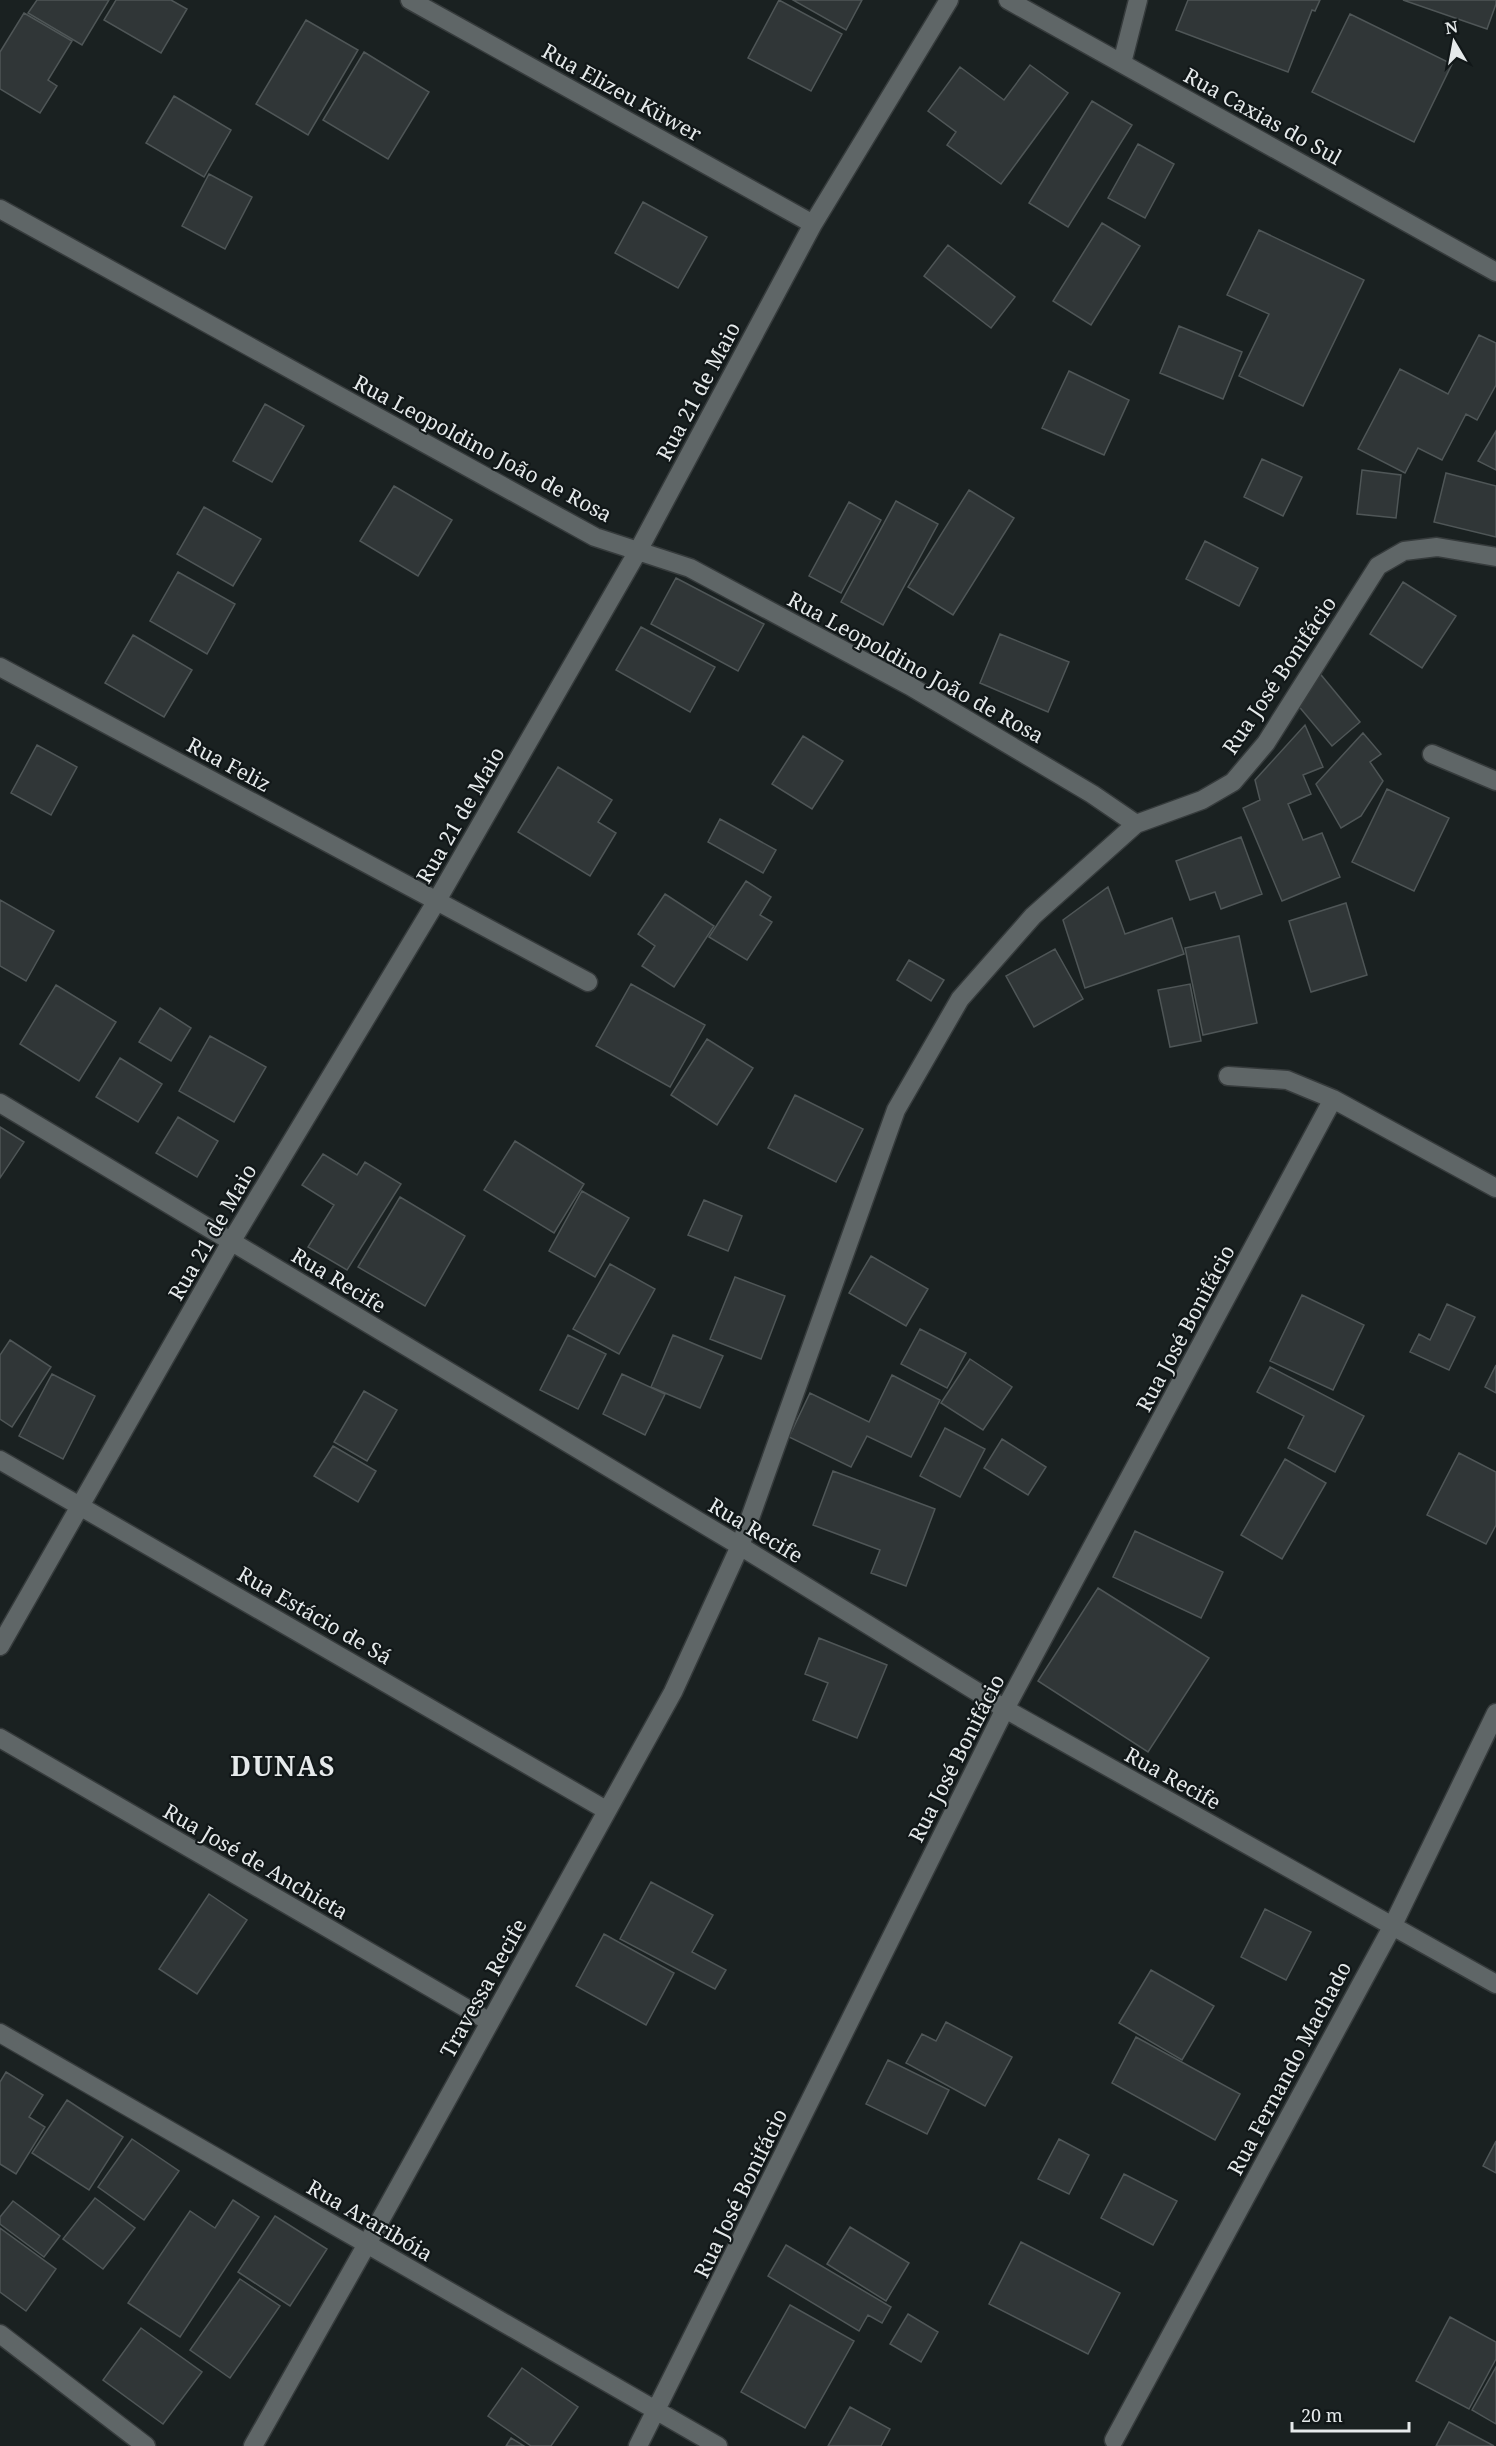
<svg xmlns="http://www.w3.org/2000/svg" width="1496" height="2446" font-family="'Noto Serif',serif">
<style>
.building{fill:#303637;stroke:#4f5657;stroke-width:1.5}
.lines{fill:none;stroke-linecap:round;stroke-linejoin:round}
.minor-casing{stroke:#363b3c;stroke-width:21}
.minor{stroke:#5f6667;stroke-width:18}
.labels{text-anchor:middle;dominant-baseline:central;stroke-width:4.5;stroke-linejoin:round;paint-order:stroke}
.street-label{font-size:21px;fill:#e6eaeb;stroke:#111718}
.district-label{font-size:27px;font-weight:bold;letter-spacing:1.5px;fill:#e6eaeb;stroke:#111718}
</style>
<rect width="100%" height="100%" fill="#1a2121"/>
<path class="building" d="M 37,0 L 109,0 L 82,45 L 28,13 Z
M 116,0 L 171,0 L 187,9 L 161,53 L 104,20 Z
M 779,0 L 842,34 L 811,91 L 748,58 Z
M 793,0 L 862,0 L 846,30 Z
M 1188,0 L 1320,0 L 1315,11 L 1312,10 L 1288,72 L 1176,30 Z
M 1403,0 L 1496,0 L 1496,4 L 1487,29 Z
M 24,13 L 72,41 L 48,80 L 57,86 L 40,113 L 0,89 L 0,52 Z
M 1350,14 L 1452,64 L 1414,142 L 1312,92 Z
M 306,20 L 358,50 L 308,135 L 256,104 Z
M 364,52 L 429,92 L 388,159 L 323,120 Z
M 1030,65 L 1068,93 L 1001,184 L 947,145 L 956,132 L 928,111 L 960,67 L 1004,100 Z
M 174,96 L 231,130 L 204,177 L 146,143 Z
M 1092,101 L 1132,125 L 1068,227 L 1029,203 Z
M 1138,144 L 1174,164 L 1145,218 L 1108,198 Z
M 209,174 L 252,197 L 225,249 L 182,226 Z
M 643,202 L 707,237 L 678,288 L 615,253 Z
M 1102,223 L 1140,246 L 1091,325 L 1053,301 Z
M 1259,230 L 1364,280 L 1303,406 L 1239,376 L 1269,314 L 1227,295 Z
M 948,245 L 1015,297 L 991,328 L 924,276 Z
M 1179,326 L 1242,352 L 1223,399 L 1160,373 Z
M 1479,335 L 1496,343 L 1496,385 L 1477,420 L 1466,414 L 1442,460 L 1418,448 L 1405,473 L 1358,449 L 1400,369 L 1448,394 Z
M 1069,371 L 1129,400 L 1104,455 L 1042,428 Z
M 265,404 L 304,426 L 272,482 L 233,461 Z
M 1496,431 L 1496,470 L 1478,461 Z
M 1262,459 L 1302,477 L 1283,516 L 1244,497 Z
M 1362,470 L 1401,475 L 1396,518 L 1357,514 Z
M 1446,473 L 1496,486 L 1496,537 L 1434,522 Z
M 394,486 L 452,520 L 418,576 L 360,541 Z
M 969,490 L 1014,518 L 953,615 L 908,587 Z
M 896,501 L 938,524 L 883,625 L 841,602 Z
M 849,502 L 881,520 L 841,593 L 809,576 Z
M 204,507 L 261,539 L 233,586 L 177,554 Z
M 1205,541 L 1258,568 L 1239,606 L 1186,579 Z
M 178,572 L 235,604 L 207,654 L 150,621 Z
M 676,578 L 764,624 L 738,671 L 651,624 Z
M 1403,582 L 1456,616 L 1422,668 L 1370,634 Z
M 641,627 L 715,667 L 690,712 L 616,670 Z
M 1000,634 L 1069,662 L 1048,712 L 980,683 Z
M 133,635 L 192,670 L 164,717 L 105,683 Z
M 1317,670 L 1360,722 L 1332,746 L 1296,703 Z
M 1305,725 L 1323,767 L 1303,775 L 1311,794 L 1288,804 L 1303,840 L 1322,833 L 1340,877 L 1282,901 L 1243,808 L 1260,800 L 1255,780 Z
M 1363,733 L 1381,754 L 1370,762 L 1383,781 L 1361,816 L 1341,828 L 1316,784 Z
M 803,736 L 843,761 L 812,809 L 772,784 Z
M 37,745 L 77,767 L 51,815 L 11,793 Z
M 558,767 L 612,800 L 598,822 L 616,833 L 590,876 L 518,832 Z
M 1387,789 L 1449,818 L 1414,891 L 1352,862 Z
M 720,819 L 776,850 L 763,873 L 708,842 Z
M 1241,837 L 1262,894 L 1221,909 L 1215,892 L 1190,900 L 1176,861 Z
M 746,881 L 771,897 L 760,915 L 772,922 L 747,960 L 709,937 Z
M 1108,887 L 1125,934 L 1172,918 L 1184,954 L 1085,988 L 1063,920 Z
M 665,894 L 714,926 L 674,987 L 642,966 L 655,946 L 638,934 Z
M 0,900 L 54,931 L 26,981 L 0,966 Z
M 1346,903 L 1367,975 L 1311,992 L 1289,921 Z
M 1239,936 L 1257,1023 L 1203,1035 L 1185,948 Z
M 1055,949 L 1083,999 L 1034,1027 L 1006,976 Z
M 909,960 L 944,980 L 931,1001 L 897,980 Z
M 631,984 L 705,1025 L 670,1087 L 596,1046 Z
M 1190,984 L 1201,1041 L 1170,1047 L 1158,990 Z
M 56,985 L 116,1022 L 79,1081 L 20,1044 Z
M 160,1008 L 191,1028 L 171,1061 L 139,1042 Z
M 210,1036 L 266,1067 L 234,1122 L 179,1091 Z
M 707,1039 L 753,1068 L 717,1125 L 671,1095 Z
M 120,1058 L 162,1084 L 138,1122 L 96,1097 Z
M 795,1095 L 863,1129 L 836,1182 L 768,1148 Z
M 178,1117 L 218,1141 L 197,1177 L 156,1153 Z
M 0,1127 L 24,1142 L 0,1178 Z
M 515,1141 L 584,1184 L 554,1233 L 484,1190 Z
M 323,1154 L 357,1175 L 365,1162 L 401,1184 L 347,1270 L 308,1247 L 334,1205 L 302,1185 Z
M 582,1191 L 629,1218 L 595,1277 L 549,1251 Z
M 400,1197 L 465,1236 L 425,1306 L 358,1267 Z
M 704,1200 L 742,1216 L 728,1251 L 688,1235 Z
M 871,1256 L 928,1289 L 906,1326 L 849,1293 Z
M 610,1264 L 655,1289 L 619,1354 L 573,1329 Z
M 735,1277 L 785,1296 L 761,1359 L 710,1339 Z
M 1302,1295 L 1364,1325 L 1333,1390 L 1270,1361 Z
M 1447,1304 L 1475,1317 L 1449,1370 L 1410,1352 L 1419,1334 L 1430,1340 Z
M 920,1329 L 966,1353 L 947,1388 L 901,1364 Z
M 568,1335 L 606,1354 L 578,1409 L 540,1390 Z
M 673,1335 L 723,1356 L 700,1408 L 651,1387 Z
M 10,1340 L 51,1367 L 12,1427 L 0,1419 L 0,1355 Z
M 970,1359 L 1012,1387 L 983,1430 L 941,1403 Z
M 1496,1365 L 1496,1393 L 1485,1387 Z
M 1270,1367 L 1364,1416 L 1335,1472 L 1288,1448 L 1304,1416 L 1257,1392 Z
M 52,1374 L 95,1396 L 63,1459 L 19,1436 Z
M 622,1374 L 665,1394 L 645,1435 L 603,1414 Z
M 892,1375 L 940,1400 L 911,1457 L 867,1436 L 851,1467 L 789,1437 L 810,1393 L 869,1422 Z
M 364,1391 L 397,1410 L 367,1461 L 334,1442 Z
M 945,1428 L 985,1449 L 960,1497 L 920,1476 Z
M 1002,1439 L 1046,1467 L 1028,1495 L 984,1468 Z
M 333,1446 L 376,1471 L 358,1502 L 314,1476 Z
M 1459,1453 L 1496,1472 L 1496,1525 L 1486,1544 L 1427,1515 Z
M 1285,1459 L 1326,1483 L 1282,1559 L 1241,1535 Z
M 833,1471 L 935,1509 L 906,1586 L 871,1573 L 880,1550 L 813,1525 Z
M 1135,1531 L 1223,1572 L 1201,1618 L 1113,1577 Z
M 1098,1588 L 1209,1658 L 1148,1752 L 1038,1681 Z
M 819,1638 L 887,1665 L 857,1738 L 813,1720 L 828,1683 L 805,1674 Z
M 651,1882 L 713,1915 L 692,1952 L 726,1970 L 715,1989 L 620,1939 Z
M 209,1894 L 247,1920 L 197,1994 L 159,1969 Z
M 1265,1909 L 1311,1932 L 1286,1980 L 1241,1957 Z
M 604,1934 L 674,1973 L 646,2025 L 576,1986 Z
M 1151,1970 L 1214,2006 L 1182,2060 L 1119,2023 Z
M 946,2022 L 1012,2057 L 985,2106 L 906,2063 L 922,2034 L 936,2041 Z
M 1136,2037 L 1240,2094 L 1215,2140 L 1112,2083 Z
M 888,2060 L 949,2090 L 927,2134 L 866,2104 Z
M 6,2072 L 43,2095 L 29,2117 L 45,2127 L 16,2174 L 0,2164 L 0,2082 Z
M 67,2100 L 123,2137 L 89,2190 L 32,2153 Z
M 132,2139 L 179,2171 L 144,2220 L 98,2187 Z
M 1059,2139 L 1089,2155 L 1069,2194 L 1038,2179 Z
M 1496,2141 L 1496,2173 L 1483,2166 Z
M 1124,2174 L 1177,2201 L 1153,2245 L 1101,2218 Z
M 95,2198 L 135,2228 L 103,2269 L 63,2239 Z
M 233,2200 L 259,2217 L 180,2337 L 128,2303 L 190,2211 L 215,2228 Z
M 13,2201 L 60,2236 L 44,2257 L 0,2224 L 0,2217 Z
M 275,2216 L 327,2249 L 290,2306 L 238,2272 Z
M 850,2227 L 909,2263 L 886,2301 L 827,2264 Z
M 0,2228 L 56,2269 L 26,2311 L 0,2292 Z
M 1021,2242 L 1120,2293 L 1088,2354 L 989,2304 Z
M 786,2245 L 891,2307 L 882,2323 L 868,2315 L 859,2331 L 768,2276 Z
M 240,2279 L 280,2306 L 230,2378 L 190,2350 Z
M 790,2305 L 854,2341 L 805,2428 L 741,2392 Z
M 908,2314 L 938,2332 L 921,2362 L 890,2344 Z
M 1450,2317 L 1496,2342 L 1496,2359 L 1469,2409 L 1416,2381 Z
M 141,2328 L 202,2372 L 163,2424 L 103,2380 Z
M 1496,2367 L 1496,2424 L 1472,2410 Z
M 522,2368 L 578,2407 L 551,2446 L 531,2446 L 488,2416 Z
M 850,2407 L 890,2429 L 881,2446 L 828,2446 Z
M 1449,2422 L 1494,2446 L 1436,2446 Z
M 511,2438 L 524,2446 L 506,2446 Z"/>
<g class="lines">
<g class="minor-casing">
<path id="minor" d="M 410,0 L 813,224
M 1008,0 L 1496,272
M 1122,63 L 1138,0
M 0,209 L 595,537 L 690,568 L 910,686 L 1092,794 L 1136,824
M 0,667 L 588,982
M 1432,754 L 1496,781
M 1228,1076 L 1287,1080 L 1333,1099 L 1496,1188
M 0,1103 L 740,1546 L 1005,1709 L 1496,1984
M 0,1460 L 606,1810
M 0,1646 L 231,1242 L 436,902 L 638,551 L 813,224 L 949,0
M 0,1738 L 490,2022
M 0,2033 L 718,2446
M 0,2334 L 146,2446
M 1114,2440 L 1392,1927 L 1496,1713
M 253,2446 L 367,2244 L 673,1692 L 740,1546 L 896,1110 L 960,999 L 1033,916 L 1136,824 L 1202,800 L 1233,782 L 1266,743 L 1378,566 L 1404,551 L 1437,547 L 1496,557
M 638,2446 L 1005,1709 L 1333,1099"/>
</g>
<use href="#minor" class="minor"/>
</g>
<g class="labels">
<g class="street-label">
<text transform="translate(622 92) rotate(29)">Rua Elizeu Küwer</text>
<text transform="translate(1263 116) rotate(29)">Rua Caxias do Sul</text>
<text transform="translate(698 391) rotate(-62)">Rua 21 de Maio</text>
<text transform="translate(483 448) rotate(28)">Rua Leopoldino João de Rosa</text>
<text transform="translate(916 667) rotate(29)">Rua Leopoldino João de Rosa</text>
<text transform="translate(1279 675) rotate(-56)">Rua José Bonifácio</text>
<text transform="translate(229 764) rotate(28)">Rua Feliz</text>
<text transform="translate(460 815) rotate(-60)">Rua 21 de Maio</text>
<text transform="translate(212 1232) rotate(-60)">Rua 21 de Maio</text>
<text transform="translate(339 1280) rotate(31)">Rua Recife</text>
<text transform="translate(1185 1328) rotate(-62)">Rua José Bonifácio</text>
<text transform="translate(756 1530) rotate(31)">Rua Recife</text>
<text transform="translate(315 1615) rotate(30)">Rua Estácio de Sá</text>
<text transform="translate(956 1758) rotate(-63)">Rua José Bonifácio</text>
<text transform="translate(1173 1778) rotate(29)">Rua Recife</text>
<text transform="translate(256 1861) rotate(30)">Rua José de Anchieta</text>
<text transform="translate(483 1988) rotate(-61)">Travessa Recife</text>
<text transform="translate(1289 2068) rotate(-62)">Rua Fernando Machado</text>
<text transform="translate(740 2193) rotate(-64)">Rua José Bonifácio</text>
<text transform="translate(370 2220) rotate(30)">Rua Araribóia</text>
</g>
<g class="district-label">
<text x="283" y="1765">DUNAS</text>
</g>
</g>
<g transform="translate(1454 42) rotate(350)" stroke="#111718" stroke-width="4.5" paint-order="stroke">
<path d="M0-4.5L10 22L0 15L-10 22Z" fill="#e6eaeb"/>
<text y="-9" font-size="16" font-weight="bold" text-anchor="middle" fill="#e6eaeb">N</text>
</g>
<path d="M1292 2422v9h117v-9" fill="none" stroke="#e6eaeb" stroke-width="3"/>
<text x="1301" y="2422" font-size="18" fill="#e6eaeb" stroke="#111718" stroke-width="4.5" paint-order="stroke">20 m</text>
</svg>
